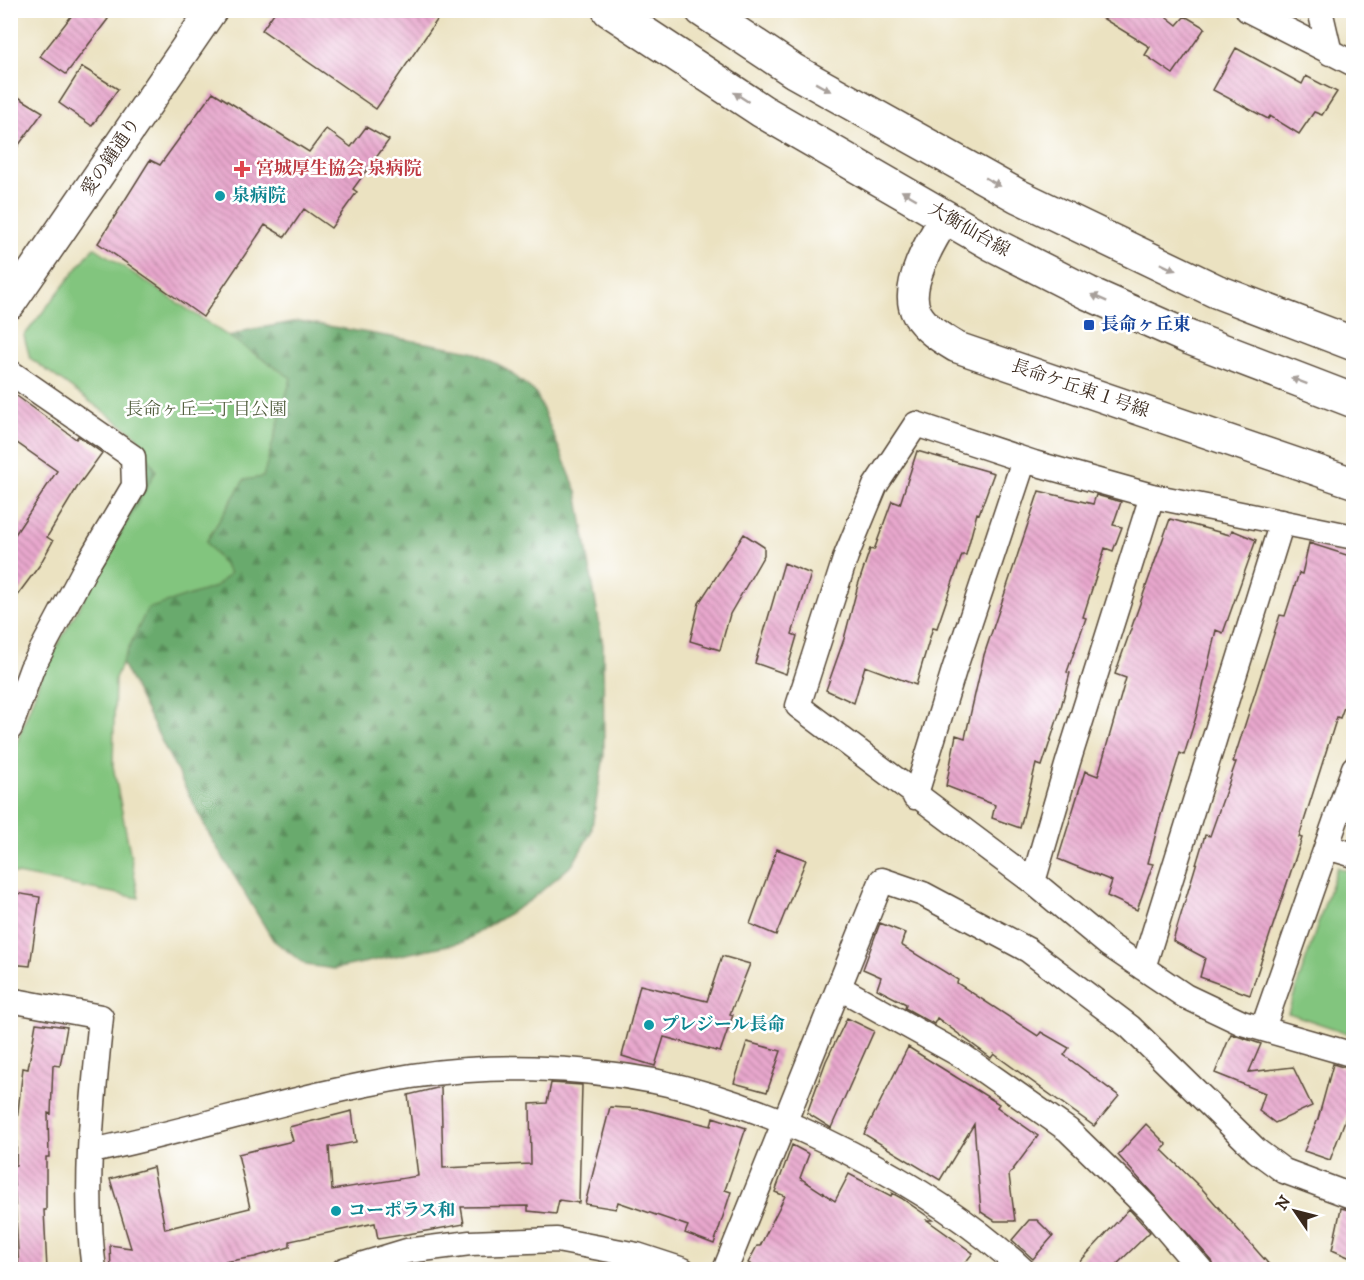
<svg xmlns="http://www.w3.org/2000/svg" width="1364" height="1280" font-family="'IM FELL DW Pica','Noto Serif JP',serif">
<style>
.forest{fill:url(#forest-firs);stroke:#526a46;stroke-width:1.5}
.park{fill:#82c57e;stroke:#5e784e;stroke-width:1.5}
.building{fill:url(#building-back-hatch)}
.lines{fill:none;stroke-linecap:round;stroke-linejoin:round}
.minor-casing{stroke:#554636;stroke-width:27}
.tertiary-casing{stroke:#554636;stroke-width:33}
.secondary-casing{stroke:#554636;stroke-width:36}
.minor{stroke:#fff;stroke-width:24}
.tertiary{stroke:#fff;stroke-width:30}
.secondary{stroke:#fff;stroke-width:33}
.oneway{fill:#a79f9a}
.health-dot{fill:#e0444e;stroke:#fff;stroke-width:2}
.culture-dot{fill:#0f9aa8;stroke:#fff;stroke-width:2}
.transit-dot{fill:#1a4fb4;stroke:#fff;stroke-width:2}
.labels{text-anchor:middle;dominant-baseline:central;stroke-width:5;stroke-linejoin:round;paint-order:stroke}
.street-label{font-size:18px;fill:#3b2a1e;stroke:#fff}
.health-label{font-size:18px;font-weight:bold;fill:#be3a42;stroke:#fff;text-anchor:start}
.culture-label{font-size:18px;font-weight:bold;fill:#0d838f;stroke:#fff;text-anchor:start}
.transit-label{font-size:18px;font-weight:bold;fill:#164399;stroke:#fff;text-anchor:start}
.park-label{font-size:18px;fill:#546040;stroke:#fff}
</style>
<defs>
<pattern id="forest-firs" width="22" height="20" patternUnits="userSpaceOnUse" patternTransform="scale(1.5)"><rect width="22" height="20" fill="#69aa6d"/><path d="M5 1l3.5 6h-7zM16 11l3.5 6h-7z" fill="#588b59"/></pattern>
<pattern id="building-back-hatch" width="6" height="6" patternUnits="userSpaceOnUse" patternTransform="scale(1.5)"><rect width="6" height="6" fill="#e8a7cd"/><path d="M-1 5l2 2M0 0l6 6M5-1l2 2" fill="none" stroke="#bd88a6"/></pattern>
</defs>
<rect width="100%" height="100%" fill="#fff"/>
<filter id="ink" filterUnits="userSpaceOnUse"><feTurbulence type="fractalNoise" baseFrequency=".0167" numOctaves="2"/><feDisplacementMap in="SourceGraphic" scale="12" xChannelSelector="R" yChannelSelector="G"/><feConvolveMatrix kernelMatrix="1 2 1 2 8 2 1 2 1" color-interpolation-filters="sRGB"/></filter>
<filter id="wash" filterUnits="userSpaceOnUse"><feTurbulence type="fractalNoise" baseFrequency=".008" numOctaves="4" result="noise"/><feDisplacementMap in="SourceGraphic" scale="24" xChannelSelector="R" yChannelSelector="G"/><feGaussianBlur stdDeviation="1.35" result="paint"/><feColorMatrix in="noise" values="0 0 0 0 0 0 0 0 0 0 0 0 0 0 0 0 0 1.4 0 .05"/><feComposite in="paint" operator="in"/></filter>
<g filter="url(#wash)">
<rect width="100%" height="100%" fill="#ebe2c1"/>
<path class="forest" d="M 299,321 L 472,351 L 503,367 L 536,393 L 577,492 L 603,645 L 604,756 L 591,832 L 573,864 L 531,900 L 463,942 L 334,969 L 306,965 L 273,940 L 210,836 L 103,626 L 95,585 L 103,542 L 166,414 L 220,341 L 244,331 Z"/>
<path class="park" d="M 94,247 L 291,378 L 263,477 L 244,480 L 206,542 L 230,573 L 215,587 L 147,609 L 115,678 L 113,766 L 139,898 L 11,873 L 10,771 L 16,745 L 43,671 L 156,471 L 136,435 L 30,358 L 24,336 Z
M 1337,867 L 1353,873 L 1353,1035 L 1288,1013 Z"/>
<g id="blocks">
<path class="building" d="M 76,10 L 97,10 L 108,19 L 66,74 L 40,56 Z
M 276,10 L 444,10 L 376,109 L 262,30 Z
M 1089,10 L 1158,10 L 1177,25 L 1185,16 L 1205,28 L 1173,74 L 1145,55 L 1150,47 Z
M 1236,48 L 1302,84 L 1306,76 L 1337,92 L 1322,115 L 1314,112 L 1299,134 L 1270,116 L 1268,119 L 1213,90 Z
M 82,67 L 118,89 L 92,126 L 59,103 Z
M 10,92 L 43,112 L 10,157 Z
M 213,92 L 309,152 L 326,129 L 351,147 L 366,127 L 389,140 L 353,189 L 357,192 L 331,228 L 304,209 L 285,237 L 265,225 L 203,317 L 98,243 L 150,160 L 160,165 Z
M 10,391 L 76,439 L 78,436 L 102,453 L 78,486 L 47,537 L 53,541 L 39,566 L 10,605 L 10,542 L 57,471 L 10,438 Z
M 917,451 L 994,473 L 979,514 L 977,513 L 966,555 L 962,555 L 937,628 L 933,627 L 916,685 L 865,666 L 854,703 L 826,690 L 844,639 L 858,585 L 870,549 L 874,550 L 892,501 L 900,504 Z
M 1039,491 L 1093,504 L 1096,495 L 1121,502 L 1113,525 L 1122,527 L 1113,551 L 1105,548 L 1083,617 L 1086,618 L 1067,672 L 1070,673 L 1060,711 L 1042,766 L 1036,764 L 1020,828 L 992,818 L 995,805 L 946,786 L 956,735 L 965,738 L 984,655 Z
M 1170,519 L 1230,535 L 1232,530 L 1256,540 L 1223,633 L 1216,630 L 1196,717 L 1184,755 L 1180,753 L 1160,818 L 1148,863 L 1153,864 L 1137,910 L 1107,896 L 1112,881 L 1058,859 L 1085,771 L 1098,776 L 1126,678 L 1115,674 Z
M 744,534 L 764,547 L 764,555 L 730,614 L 720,650 L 690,641 L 699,603 Z
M 1309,543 L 1353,557 L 1353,683 L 1340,718 L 1337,717 L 1299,837 L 1302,838 L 1250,995 L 1200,977 L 1205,958 L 1173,941 L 1205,835 L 1210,836 L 1236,762 L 1233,762 L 1280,615 L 1285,616 L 1299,573 L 1302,574 Z
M 784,563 L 811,574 L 792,634 L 797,636 L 786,674 L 755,663 Z
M 777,849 L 806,860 L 776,935 L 750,924 Z
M 10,892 L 40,897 L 30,966 L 10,964 Z
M 880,923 L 905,933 L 901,945 L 958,980 L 957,983 L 1038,1036 L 1041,1032 L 1069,1048 L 1064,1055 L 1119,1096 L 1094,1126 L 994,1054 L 991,1058 L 937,1018 L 934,1024 L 905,1008 L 906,1004 L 877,989 L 881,977 L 863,969 Z
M 722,956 L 750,964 L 730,1014 L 733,1015 L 720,1052 L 664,1037 L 655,1066 L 622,1056 L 640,985 L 707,1001 Z
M 847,1018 L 874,1031 L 831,1128 L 807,1113 L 826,1061 Z
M 36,1023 L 67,1027 L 60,1066 L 53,1065 L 51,1114 L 48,1113 L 49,1157 L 46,1157 L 46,1210 L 44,1210 L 47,1269 L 19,1269 L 13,1166 L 16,1165 L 17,1120 L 23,1068 L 28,1069 Z
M 1231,1034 L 1261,1044 L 1249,1072 L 1293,1067 L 1312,1106 L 1275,1123 L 1259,1111 L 1265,1093 L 1215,1073 Z
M 747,1042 L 781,1051 L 767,1092 L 734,1083 Z
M 908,1047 L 999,1104 L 997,1107 L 1038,1136 L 1009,1175 L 1015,1221 L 995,1221 L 981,1212 L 974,1124 L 940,1180 L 864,1134 Z
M 1333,1064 L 1353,1070 L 1353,1099 L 1330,1160 L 1304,1151 L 1318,1119 Z
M 551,1083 L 582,1085 L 579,1203 L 559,1200 L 556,1214 L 528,1211 L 528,1206 L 461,1207 L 464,1224 L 432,1230 L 378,1239 L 375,1223 L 290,1241 L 290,1247 L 255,1257 L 180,1269 L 111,1269 L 110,1245 L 131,1248 L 110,1179 L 153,1167 L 165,1229 L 250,1208 L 238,1154 L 293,1141 L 289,1127 L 352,1111 L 356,1142 L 329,1147 L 332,1190 L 418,1176 L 408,1095 L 441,1087 L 443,1168 L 531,1164 L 530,1104 L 547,1103 Z
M 610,1107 L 643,1109 L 711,1126 L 713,1117 L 746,1128 L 725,1190 L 731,1192 L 714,1244 L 685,1233 L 688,1226 L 618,1202 L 616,1209 L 585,1204 Z
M 1146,1124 L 1167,1145 L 1162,1150 L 1204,1191 L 1273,1269 L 1215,1269 L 1212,1261 L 1118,1155 Z
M 792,1145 L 809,1154 L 800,1178 L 835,1201 L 849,1174 L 891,1196 L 892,1193 L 901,1198 L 933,1220 L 927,1220 L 973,1253 L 960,1269 L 758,1269 L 748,1263 L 757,1246 L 760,1246 L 785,1196 L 775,1192 Z
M 1341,1208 L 1353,1211 L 1353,1259 L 1332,1250 Z
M 1129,1209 L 1150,1232 L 1112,1269 L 1073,1269 Z
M 1029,1220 L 1037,1220 L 1053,1236 L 1033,1259 L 1012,1240 Z"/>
</g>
</g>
<g filter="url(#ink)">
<use href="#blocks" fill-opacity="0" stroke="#554636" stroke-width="1.5"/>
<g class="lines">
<g class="minor-casing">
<path id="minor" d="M 1248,10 L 1354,64
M 1320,10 L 1330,53
M 10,372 L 133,457 L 134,486 L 86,567 L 32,668 L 10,728
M 1354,537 L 1152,496 L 1034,463 L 916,424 L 875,486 L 846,556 L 798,706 L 1033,882 L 1109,945 L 1185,996 L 1242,1023 L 1354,1055
M 915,797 L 954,670 L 1024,460
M 1327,847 L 1354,855
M 1033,882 L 1068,762 L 1152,496
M 1143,968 L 1282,522
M 840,988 L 964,1057 L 1068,1130 L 1150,1210 L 1201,1270
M 10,1000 L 101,1017 C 93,1099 83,1187 94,1270
M 1263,1028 L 1354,768
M 92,1151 C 199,1129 303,1093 412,1076 C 490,1064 576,1066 654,1081 C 776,1106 932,1185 1023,1270
M 344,1270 L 407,1251 L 470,1243 L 557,1240 L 637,1255 L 683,1270
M 725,1270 L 882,880 L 923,894 L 1028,950 L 1130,1027 L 1257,1151 L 1284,1171 L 1354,1197"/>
</g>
<g class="tertiary-casing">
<path id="tertiary" d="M 946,217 C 932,238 902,288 917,314 C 926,329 941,338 956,347 L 1354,483
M 10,304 L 212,10"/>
</g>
<g class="secondary-casing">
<path id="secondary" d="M 609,10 L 762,111 L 992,244 L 1088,293 L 1190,338 L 1354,401
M 702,10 L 794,71 L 1018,196 L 1216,291 L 1354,344"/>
</g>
<use href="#minor" class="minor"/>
<use href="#tertiary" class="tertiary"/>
<use href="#secondary" class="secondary"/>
</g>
<defs><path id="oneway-solid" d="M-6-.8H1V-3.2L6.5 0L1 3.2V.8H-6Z" transform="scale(1.5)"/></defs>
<g class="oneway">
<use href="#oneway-solid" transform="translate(823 87) rotate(29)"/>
<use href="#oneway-solid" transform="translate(741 97) rotate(-147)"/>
<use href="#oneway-solid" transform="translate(993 182) rotate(29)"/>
<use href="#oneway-solid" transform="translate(909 195) rotate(-150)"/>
<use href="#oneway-solid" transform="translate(1168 267) rotate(25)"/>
<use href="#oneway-solid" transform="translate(1099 298) rotate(-156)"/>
<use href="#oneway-solid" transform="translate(1299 381) rotate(-159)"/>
</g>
</g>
<path class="health-dot" d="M239 160h6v6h6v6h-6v6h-6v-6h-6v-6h6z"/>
<g class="culture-dot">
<circle cx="220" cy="196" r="6"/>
<circle cx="649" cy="1025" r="6"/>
<circle cx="336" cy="1211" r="6"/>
</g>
<rect class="transit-dot" x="1083" y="319" width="12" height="12" rx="3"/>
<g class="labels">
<g class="street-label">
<text transform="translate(111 157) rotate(-56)">愛の鐘通り</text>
<text transform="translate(969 230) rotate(30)">大衡仙台線</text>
<text transform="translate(1080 389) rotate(19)">長命ケ丘東１号線</text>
</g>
<g class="health-label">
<text x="256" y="169">宮城厚生協会 泉病院</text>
</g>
<g class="culture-label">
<text x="232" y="196">泉病院</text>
<text x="661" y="1025">プレジール長命</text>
<text x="348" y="1211">コーポラス和</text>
</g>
<g class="transit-label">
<text x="1101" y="325">長命ヶ丘東</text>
</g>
<g class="park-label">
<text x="206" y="410">長命ヶ丘二丁目公園</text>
</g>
</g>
<rect width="1364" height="1280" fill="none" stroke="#fff" stroke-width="36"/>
<g transform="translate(1295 1211) rotate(305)" stroke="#ffffff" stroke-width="4.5" paint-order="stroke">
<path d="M0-4.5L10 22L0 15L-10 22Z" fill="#3b2a1e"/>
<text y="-9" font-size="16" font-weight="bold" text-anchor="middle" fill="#3b2a1e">N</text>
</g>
</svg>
